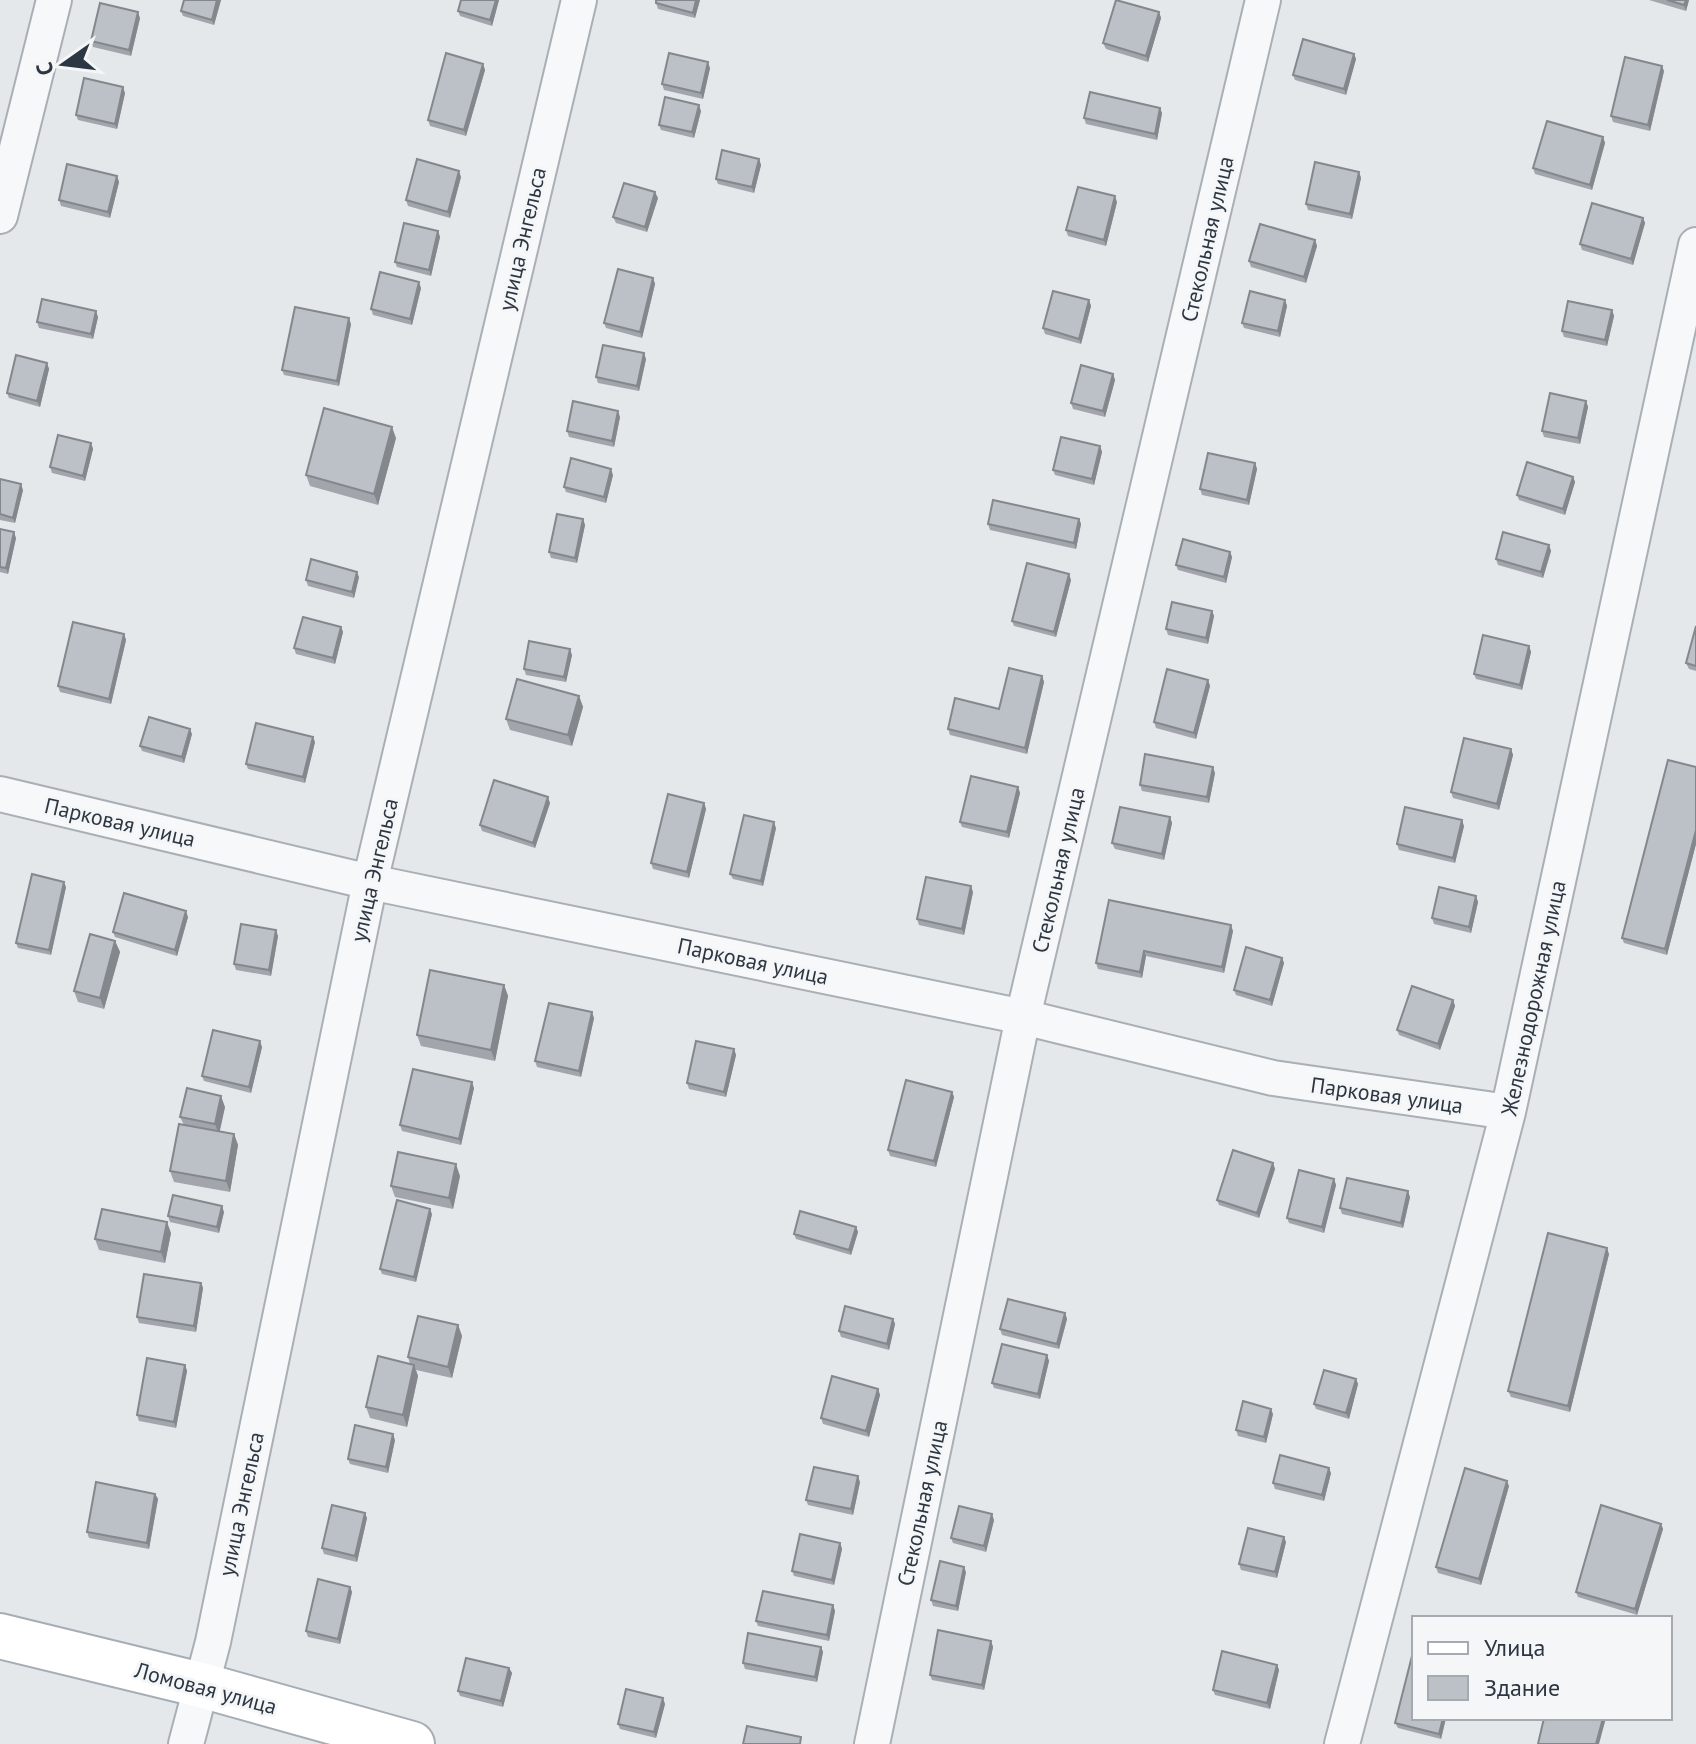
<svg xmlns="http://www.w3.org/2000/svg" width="1696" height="1744" font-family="'PT Sans',sans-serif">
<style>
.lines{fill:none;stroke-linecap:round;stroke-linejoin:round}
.minor-casing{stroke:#a9afb5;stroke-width:38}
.major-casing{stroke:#a5adb6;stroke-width:48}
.minor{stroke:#f7f8fa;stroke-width:34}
.major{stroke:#fff;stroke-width:44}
.wall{fill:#a2a6ac}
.shaded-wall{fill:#84878c}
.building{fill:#bcc1c8;stroke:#84878c;stroke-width:2}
.labels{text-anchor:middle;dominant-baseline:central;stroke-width:6;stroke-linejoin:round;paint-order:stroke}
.street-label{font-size:22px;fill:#2d3743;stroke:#f4f6f8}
</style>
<rect width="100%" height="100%" fill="#e4e8eb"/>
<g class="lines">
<g class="minor-casing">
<path id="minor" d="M 0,216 L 54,0
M 0,794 L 370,882 L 1023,1017 L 1273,1078 L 1508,1112
M 186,1744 L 213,1642 L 370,882 L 579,0
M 872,1744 L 1023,1017 L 1263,0
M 1342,1744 L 1508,1112 L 1696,245"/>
</g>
<g class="major-casing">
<path id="major" d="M 0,1636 L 201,1685 L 412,1744"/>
</g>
<use href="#minor" class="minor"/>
<use href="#major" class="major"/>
</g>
<path class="wall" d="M 184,0 L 221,0 L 214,25 L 183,16 L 181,11 Z
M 461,0 L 499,0 L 492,26 L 460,16 L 458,11 Z
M 700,0 L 695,18 L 658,9 L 656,3 Z
M 1649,0 L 1689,0 L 1686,11 Z
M 1159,12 L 1161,18 L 1148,62 L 1106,49 L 1103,43 Z
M 140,18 L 131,56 L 93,47 L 91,41 Z
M 1354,54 L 1356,59 L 1346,95 L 1295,80 L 1293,75 Z
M 483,64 L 485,70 L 466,136 L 430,126 L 428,120 Z
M 710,68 L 703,99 L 664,90 L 662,84 Z
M 1664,71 L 1650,131 L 1613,122 L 1611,116 Z
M 125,93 L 117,129 L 78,120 L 76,115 Z
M 701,111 L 694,138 L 661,130 L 659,125 Z
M 1162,113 L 1157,140 L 1086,124 L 1084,118 Z
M 1603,137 L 1605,143 L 1592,190 L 1535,174 L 1533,168 Z
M 759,159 L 761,165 L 754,193 L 718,184 L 716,179 Z
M 1359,172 L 1361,178 L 1352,219 L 1308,210 L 1306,204 Z
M 117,176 L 119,182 L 110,218 L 61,206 L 59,200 Z
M 461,177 L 450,218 L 408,206 L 406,200 Z
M 658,198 L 647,232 L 616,223 L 613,217 Z
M 1117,202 L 1106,246 L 1068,236 L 1066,230 Z
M 1643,218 L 1645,223 L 1633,265 L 1582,250 L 1580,244 Z
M 438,231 L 440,237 L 431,276 L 397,267 L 395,262 Z
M 1315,240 L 1317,246 L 1306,283 L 1251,267 L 1249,261 Z
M 653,278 L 655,284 L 642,338 L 606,328 L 604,323 Z
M 421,288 L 412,325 L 373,315 L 371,309 Z
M 1089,300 L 1091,306 L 1081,344 L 1045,334 L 1043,328 Z
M 1285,300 L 1287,306 L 1280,337 L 1244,328 L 1242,323 Z
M 1612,310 L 1614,316 L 1607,346 L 1564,337 L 1562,331 Z
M 98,317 L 93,339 L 39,328 L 37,322 Z
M 351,324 L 339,386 L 284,375 L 282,370 Z
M 646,359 L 639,391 L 598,383 L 596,377 Z
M 47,363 L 49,369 L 40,407 L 9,398 L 7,393 Z
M 1113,374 L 1115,380 L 1105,417 L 1073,409 L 1071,403 Z
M 1586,401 L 1588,407 L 1580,444 L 1544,437 L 1542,431 Z
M 620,417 L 614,447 L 569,437 L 567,431 Z
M 396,438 L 378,505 L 310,486 L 306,475 Z
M 91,443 L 93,449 L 85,481 L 52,473 L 50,467 Z
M 1100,446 L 1102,452 L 1094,485 L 1055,475 L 1053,470 Z
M 1255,463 L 1257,469 L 1249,505 L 1202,495 L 1200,489 Z
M 613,475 L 606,503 L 566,492 L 564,487 Z
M 1573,477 L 1575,482 L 1565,515 L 1519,500 L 1517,495 Z
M 0,479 L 23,490 L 15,523 L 0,520 Z
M 583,519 L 585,525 L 577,563 L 551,558 L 549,552 Z
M 1079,519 L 1081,524 L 1076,549 L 990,530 L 988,524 Z
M 0,529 L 16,538 L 8,574 L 0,572 Z
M 1549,545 L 1551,551 L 1543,578 L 1498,565 L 1496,559 Z
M 1230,552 L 1232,557 L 1226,583 L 1178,570 L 1176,565 Z
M 359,577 L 354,598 L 308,586 L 306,580 Z
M 1071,580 L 1056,637 L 1014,626 L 1012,621 Z
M 1212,611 L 1214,616 L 1208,644 L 1168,635 L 1166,629 Z
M 1696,626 L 1696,671 L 1689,669 L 1686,663 Z
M 341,627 L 343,632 L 335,664 L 296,654 L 294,648 Z
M 124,634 L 126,640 L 111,704 L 60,692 L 58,686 Z
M 1529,646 L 1531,652 L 1522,690 L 1476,679 L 1474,674 Z
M 572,655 L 566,682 L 526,675 L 524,669 Z
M 1042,676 L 1044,682 L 1027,754 L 950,735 L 948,729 L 999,709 Z
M 1208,680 L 1210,686 L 1196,739 L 1156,728 L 1154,722 Z
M 579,696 L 583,707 L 572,746 L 510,730 L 506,719 Z
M 192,734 L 184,763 L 142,751 L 140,746 Z
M 315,742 L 305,783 L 248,769 L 246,764 Z
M 1511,749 L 1513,755 L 1499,810 L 1453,798 L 1451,792 Z
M 1696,767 L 1696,844 L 1667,955 L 1624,943 L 1622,938 Z
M 1215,773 L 1209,803 L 1142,791 L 1140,785 Z
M 1018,787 L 1020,793 L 1009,838 L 962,827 L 960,822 Z
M 550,803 L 535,848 L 482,831 L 480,825 Z
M 704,803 L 706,809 L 689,878 L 653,869 L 651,863 Z
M 1170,817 L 1172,823 L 1164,860 L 1115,849 L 1112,843 Z
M 1464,826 L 1455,863 L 1399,850 L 1397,844 Z
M 776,828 L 763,886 L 733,879 L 730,874 Z
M 66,887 L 51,955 L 18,948 L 16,943 Z
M 973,892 L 964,935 L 919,925 L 917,919 Z
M 1476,896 L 1478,902 L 1471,933 L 1434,924 L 1432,918 Z
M 1109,900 L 1233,931 L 1224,973 L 1146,956 L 1142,978 L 1098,969 L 1096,963 Z
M 188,917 L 177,956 L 115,937 L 113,932 Z
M 278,936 L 271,976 L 236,970 L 234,964 Z
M 115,941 L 120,952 L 104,1009 L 78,1002 L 74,991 Z
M 1282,958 L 1284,963 L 1272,1006 L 1236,995 L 1234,990 Z
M 504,985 L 508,996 L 495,1061 L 421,1046 L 417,1035 Z
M 1453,1000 L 1455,1006 L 1440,1050 L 1399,1035 L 1397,1030 Z
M 594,1018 L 581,1077 L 537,1067 L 535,1061 Z
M 262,1047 L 251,1093 L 204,1081 L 202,1076 Z
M 734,1049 L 736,1055 L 726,1097 L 689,1089 L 687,1083 Z
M 474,1088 L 461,1145 L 402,1131 L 400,1125 Z
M 952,1092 L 954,1097 L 936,1167 L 890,1156 L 888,1150 Z
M 225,1107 L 219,1131 L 234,1134 L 238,1145 L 230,1192 L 174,1182 L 170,1171 L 184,1125 L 180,1117 Z
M 1273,1163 L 1275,1169 L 1259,1218 L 1219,1205 L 1217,1200 Z
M 460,1176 L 453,1209 L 395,1197 L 391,1186 Z
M 1334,1179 L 1336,1185 L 1324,1233 L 1289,1223 L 1287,1218 Z
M 1410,1197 L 1403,1228 L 1342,1214 L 1340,1208 Z
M 224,1212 L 219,1233 L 170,1222 L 168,1216 Z
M 432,1214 L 416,1282 L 382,1274 L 380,1269 Z
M 856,1227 L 858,1232 L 851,1255 L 796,1239 L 794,1234 Z
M 171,1233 L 165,1263 L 99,1250 L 95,1239 Z
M 1609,1254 L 1570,1412 L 1511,1397 L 1508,1391 Z
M 201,1283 L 203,1288 L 196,1332 L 139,1323 L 137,1317 Z
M 1065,1313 L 1067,1319 L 1059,1349 L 1002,1335 L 1000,1329 Z
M 893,1319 L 895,1324 L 889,1350 L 841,1337 L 839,1331 Z
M 458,1325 L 462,1336 L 452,1378 L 416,1370 L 418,1376 L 407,1427 L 370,1418 L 366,1407 L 410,1364 L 408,1357 Z
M 1047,1355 L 1049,1361 L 1040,1399 L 994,1388 L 992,1383 Z
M 185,1365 L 187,1371 L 176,1428 L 139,1421 L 137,1415 Z
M 1356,1379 L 1358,1384 L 1349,1419 L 1316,1409 L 1314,1404 Z
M 878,1389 L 880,1395 L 869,1437 L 823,1424 L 821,1418 Z
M 1273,1414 L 1266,1443 L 1238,1436 L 1236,1430 Z
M 395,1440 L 388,1473 L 350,1464 L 348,1459 Z
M 1331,1473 L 1324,1501 L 1275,1489 L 1273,1483 Z
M 860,1482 L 853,1515 L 808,1505 L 806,1500 Z
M 1509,1486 L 1481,1585 L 1438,1573 L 1436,1567 Z
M 155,1494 L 158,1499 L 149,1549 L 89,1538 L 87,1532 Z
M 367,1518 L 357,1562 L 324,1554 L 322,1548 Z
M 994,1520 L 986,1552 L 953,1543 L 951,1538 Z
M 1661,1524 L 1663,1529 L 1637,1615 L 1578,1597 L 1576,1592 Z
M 1286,1542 L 1277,1578 L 1241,1570 L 1239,1564 Z
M 840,1543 L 842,1549 L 834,1585 L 794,1576 L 792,1571 Z
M 966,1572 L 958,1611 L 933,1606 L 931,1600 Z
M 350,1587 L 352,1592 L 340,1644 L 308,1637 L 306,1631 Z
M 833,1605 L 835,1611 L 829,1641 L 758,1626 L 756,1621 Z
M 991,1641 L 993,1647 L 984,1690 L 932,1680 L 930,1675 Z
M 821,1647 L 823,1652 L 817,1682 L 745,1669 L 743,1663 Z
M 1277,1665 L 1279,1670 L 1270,1709 L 1215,1695 L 1213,1690 Z
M 509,1668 L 512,1673 L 503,1707 L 460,1696 L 458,1691 Z
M 665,1704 L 656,1738 L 620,1729 L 618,1724 Z
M 1414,1718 L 1446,1718 L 1441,1739 L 1398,1728 L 1395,1723 Z"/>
<path class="shaded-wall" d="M 217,0 L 221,0 L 214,25 L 212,20 Z
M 496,0 L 499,0 L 492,26 L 490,20 Z
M 696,0 L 700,0 L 695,18 L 693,13 Z
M 1686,0 L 1689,0 L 1686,11 L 1684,5 Z
M 138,12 L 140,18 L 131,56 L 129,50 Z
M 1159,12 L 1161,18 L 1148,62 L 1146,56 Z
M 1354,54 L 1356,59 L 1346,95 L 1344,89 Z
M 708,62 L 710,68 L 703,99 L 701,93 Z
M 483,64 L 485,70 L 466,136 L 464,130 Z
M 1662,66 L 1664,71 L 1650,131 L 1648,125 Z
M 123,87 L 125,93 L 117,129 L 115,124 Z
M 699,105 L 701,111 L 694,138 L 692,132 Z
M 1160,108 L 1162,113 L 1157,140 L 1155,134 Z
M 1603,137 L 1605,143 L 1592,190 L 1590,185 Z
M 759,159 L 761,165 L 754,193 L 752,187 Z
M 459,171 L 461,177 L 450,218 L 448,212 Z
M 1359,172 L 1361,178 L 1352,219 L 1350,214 Z
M 117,176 L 119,182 L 110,218 L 108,212 Z
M 655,192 L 658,198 L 647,232 L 645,227 Z
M 1115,196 L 1117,202 L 1106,246 L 1104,240 Z
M 1643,218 L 1645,223 L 1633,265 L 1631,259 Z
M 438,231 L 440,237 L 431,276 L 429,270 Z
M 1315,240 L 1317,246 L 1306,283 L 1304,277 Z
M 653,278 L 655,284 L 642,338 L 640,332 Z
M 419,282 L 421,288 L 412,325 L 410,319 Z
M 1089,300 L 1091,306 L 1081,344 L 1079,339 Z
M 1285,300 L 1287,306 L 1280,337 L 1278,331 Z
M 1612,310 L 1614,316 L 1607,346 L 1605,340 Z
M 96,311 L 98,317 L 93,339 L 91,334 Z
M 349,318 L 351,324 L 339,386 L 337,381 Z
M 644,353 L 646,359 L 639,391 L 637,386 Z
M 47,363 L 49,369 L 40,407 L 37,401 Z
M 1113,374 L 1115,380 L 1105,417 L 1103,411 Z
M 1586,401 L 1588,407 L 1580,444 L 1578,438 Z
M 618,411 L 620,417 L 614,447 L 612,441 Z
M 392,427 L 396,438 L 378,505 L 374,494 Z
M 91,443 L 93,449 L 85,481 L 83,476 Z
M 1100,446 L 1102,452 L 1094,485 L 1092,479 Z
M 1255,463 L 1257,469 L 1249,505 L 1247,500 Z
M 611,469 L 613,475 L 606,503 L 604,497 Z
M 1573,477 L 1575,482 L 1565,515 L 1563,509 Z
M 21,484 L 23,490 L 15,523 L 13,518 Z
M 583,519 L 585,525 L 577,563 L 575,558 Z
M 1079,519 L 1081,524 L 1076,549 L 1074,543 Z
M 14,532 L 16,538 L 8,574 L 6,568 Z
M 1549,545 L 1551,551 L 1543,578 L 1541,572 Z
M 1230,552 L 1232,557 L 1226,583 L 1224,577 Z
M 357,572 L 359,577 L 354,598 L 352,592 Z
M 1069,574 L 1071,580 L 1056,637 L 1054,632 Z
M 1212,611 L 1214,616 L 1208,644 L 1206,638 Z
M 341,627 L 343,632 L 335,664 L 333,658 Z
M 124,634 L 126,640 L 111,704 L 109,699 Z
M 1529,646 L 1531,652 L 1522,690 L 1520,685 Z
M 570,649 L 572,655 L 566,682 L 564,677 Z
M 1042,676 L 1044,682 L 1027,754 L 1025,748 Z
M 1208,680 L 1210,686 L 1196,739 L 1194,733 Z
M 579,696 L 583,707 L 572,746 L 568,735 Z
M 190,729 L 192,734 L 184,763 L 182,757 Z
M 313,737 L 315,742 L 305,783 L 303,777 Z
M 1511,749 L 1513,755 L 1499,810 L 1497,804 Z
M 1213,767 L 1215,773 L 1209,803 L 1207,797 Z
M 1018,787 L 1020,793 L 1009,838 L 1007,832 Z
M 548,797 L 550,803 L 535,848 L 533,843 Z
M 704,803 L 706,809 L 689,878 L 687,872 Z
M 1170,817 L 1172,823 L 1164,860 L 1162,854 Z
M 1462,820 L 1464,826 L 1455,863 L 1453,858 Z
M 774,822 L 776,828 L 763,886 L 761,881 Z
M 1696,830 L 1696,844 L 1667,955 L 1665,949 Z
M 64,882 L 66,887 L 51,955 L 49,950 Z
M 971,886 L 973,892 L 964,935 L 962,929 Z
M 1476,896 L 1478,902 L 1471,933 L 1469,927 Z
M 186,911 L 188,917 L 177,956 L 175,950 Z
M 1231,925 L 1233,931 L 1224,973 L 1222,967 Z
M 276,930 L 278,936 L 271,976 L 269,970 Z
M 115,941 L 120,952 L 104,1009 L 100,998 Z
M 1144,951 L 1146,956 L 1142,978 L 1140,972 Z
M 1282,958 L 1284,963 L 1272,1006 L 1270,1000 Z
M 504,985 L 508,996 L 495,1061 L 491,1050 Z
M 1453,1000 L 1455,1006 L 1440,1050 L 1438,1044 Z
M 592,1012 L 594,1018 L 581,1077 L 579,1071 Z
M 260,1041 L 262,1047 L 251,1093 L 249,1087 Z
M 734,1049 L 736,1055 L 726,1097 L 724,1092 Z
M 472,1082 L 474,1088 L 461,1145 L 459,1139 Z
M 952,1092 L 954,1097 L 936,1167 L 934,1161 Z
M 221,1096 L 225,1107 L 219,1135 L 215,1124 Z
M 234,1134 L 238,1145 L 230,1192 L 226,1181 Z
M 1273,1163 L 1275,1169 L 1259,1218 L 1257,1213 Z
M 456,1164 L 460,1176 L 453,1209 L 449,1198 Z
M 1334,1179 L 1336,1185 L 1324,1233 L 1322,1227 Z
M 1408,1191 L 1410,1197 L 1403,1228 L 1401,1223 Z
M 222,1206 L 224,1212 L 219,1233 L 217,1227 Z
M 430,1209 L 432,1214 L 416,1282 L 414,1277 Z
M 167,1222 L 171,1233 L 165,1263 L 161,1252 Z
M 856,1227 L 858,1232 L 851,1255 L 849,1250 Z
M 1607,1248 L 1609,1254 L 1570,1412 L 1568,1406 Z
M 201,1283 L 203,1288 L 196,1332 L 194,1326 Z
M 1065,1313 L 1067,1319 L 1059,1349 L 1057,1344 Z
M 893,1319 L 895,1324 L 889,1350 L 887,1344 Z
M 458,1325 L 462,1336 L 452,1378 L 448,1367 Z
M 1047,1355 L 1049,1361 L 1040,1399 L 1038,1394 Z
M 185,1365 L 187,1371 L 176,1428 L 174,1422 Z
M 414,1365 L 418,1376 L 407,1427 L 403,1415 Z
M 1356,1379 L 1358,1384 L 1349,1419 L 1346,1413 Z
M 878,1389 L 880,1395 L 869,1437 L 866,1431 Z
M 1271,1409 L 1273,1414 L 1266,1443 L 1264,1437 Z
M 393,1434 L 395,1440 L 388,1473 L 386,1467 Z
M 1329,1468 L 1331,1473 L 1324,1501 L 1322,1495 Z
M 858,1476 L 860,1482 L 853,1515 L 851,1509 Z
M 1507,1481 L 1509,1486 L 1481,1585 L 1479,1579 Z
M 155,1494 L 158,1499 L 149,1549 L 147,1543 Z
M 365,1513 L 367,1518 L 357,1562 L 355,1556 Z
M 992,1514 L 994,1520 L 986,1552 L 984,1546 Z
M 1661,1524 L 1663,1529 L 1637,1615 L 1635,1609 Z
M 1284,1537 L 1286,1542 L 1277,1578 L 1275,1572 Z
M 840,1543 L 842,1549 L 834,1585 L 832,1580 Z
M 964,1567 L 966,1572 L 958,1611 L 956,1606 Z
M 350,1587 L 352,1592 L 340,1644 L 338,1639 Z
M 833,1605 L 835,1611 L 829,1641 L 827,1635 Z
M 991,1641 L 993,1647 L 984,1690 L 982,1685 Z
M 821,1647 L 823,1652 L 817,1682 L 815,1677 Z
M 1277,1665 L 1279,1670 L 1270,1709 L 1267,1703 Z
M 509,1668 L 512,1673 L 503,1707 L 501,1701 Z
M 663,1698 L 665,1704 L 656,1738 L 654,1732 Z
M 1443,1718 L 1446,1718 L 1441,1739 L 1439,1734 Z
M 1603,1718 L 1606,1718 L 1599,1744 L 1596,1744 Z"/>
<path class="building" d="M 184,0 L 217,0 L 212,20 L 181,11 Z
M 461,0 L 496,0 L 490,20 L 458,11 Z
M 656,0 L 696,0 L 693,13 L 656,3 Z
M 1116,0 L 1159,12 L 1146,56 L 1103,43 Z
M 1667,0 L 1686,0 L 1684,5 Z
M 100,3 L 138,12 L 129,50 L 91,41 Z
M 1303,39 L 1354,54 L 1344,89 L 1293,75 Z
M 446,53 L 483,64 L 464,130 L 428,120 Z
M 669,53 L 708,62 L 701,93 L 662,84 Z
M 1625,57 L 1662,66 L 1648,125 L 1611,116 Z
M 84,78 L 123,87 L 115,124 L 76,115 Z
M 1090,92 L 1160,108 L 1155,134 L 1084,118 Z
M 665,97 L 699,105 L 692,132 L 659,125 Z
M 1547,121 L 1603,137 L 1590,185 L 1533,168 Z
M 722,150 L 759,159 L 752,187 L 716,179 Z
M 417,159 L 459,171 L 448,212 L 406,200 Z
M 1315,162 L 1359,172 L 1350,214 L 1306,204 Z
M 67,164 L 117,176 L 108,212 L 59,200 Z
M 624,183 L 655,192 L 645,227 L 613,217 Z
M 1078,187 L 1115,196 L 1104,240 L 1066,230 Z
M 1592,203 L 1643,218 L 1631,259 L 1580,244 Z
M 404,223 L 438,231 L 429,270 L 395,262 Z
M 1260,224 L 1315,240 L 1304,277 L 1249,261 Z
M 618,269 L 653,278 L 640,332 L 604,323 Z
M 380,272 L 419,282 L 410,319 L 371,309 Z
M 1053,291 L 1089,300 L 1079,339 L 1043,328 Z
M 1250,291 L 1285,300 L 1278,331 L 1242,323 Z
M 42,299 L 96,311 L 91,334 L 37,322 Z
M 1568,301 L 1612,310 L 1605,340 L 1562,331 Z
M 295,307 L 349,318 L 337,381 L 282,370 Z
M 603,345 L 644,353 L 637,386 L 596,377 Z
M 16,355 L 47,363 L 37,401 L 7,393 Z
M 1081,365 L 1113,374 L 1103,411 L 1071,403 Z
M 1550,393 L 1586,401 L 1578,438 L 1542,431 Z
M 573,401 L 618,411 L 612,441 L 567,431 Z
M 324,408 L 392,427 L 374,494 L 306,475 Z
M 58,435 L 91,443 L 83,476 L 50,467 Z
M 1061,437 L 1100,446 L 1092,479 L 1053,470 Z
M 1208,453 L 1255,463 L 1247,500 L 1200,489 Z
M 571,458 L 611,469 L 604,497 L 564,487 Z
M 1527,462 L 1573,477 L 1563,509 L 1517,495 Z
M 0,479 L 21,484 L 13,518 L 0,514 Z
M 993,500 L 1079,519 L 1074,543 L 988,524 Z
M 557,514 L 583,519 L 575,558 L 549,552 Z
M 0,529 L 14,532 L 6,568 L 0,567 Z
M 1503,532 L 1549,545 L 1541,572 L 1496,559 Z
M 1183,539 L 1230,552 L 1224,577 L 1176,565 Z
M 311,559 L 357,572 L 352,592 L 306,580 Z
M 1027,563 L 1069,574 L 1054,632 L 1012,621 Z
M 1172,602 L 1212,611 L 1206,638 L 1166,629 Z
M 303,617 L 341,627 L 333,658 L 294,648 Z
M 73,622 L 124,634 L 109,699 L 58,686 Z
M 1696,626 L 1696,666 L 1686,663 Z
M 1483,635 L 1529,646 L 1520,685 L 1474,674 Z
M 529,641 L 570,649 L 564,677 L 524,669 Z
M 1009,668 L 1042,676 L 1025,748 L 948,729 L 955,698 L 999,709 Z
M 1167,669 L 1208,680 L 1194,733 L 1154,722 Z
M 517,679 L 579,696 L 568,735 L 506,719 Z
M 149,717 L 190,729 L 182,757 L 140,746 Z
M 256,723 L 313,737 L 303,777 L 246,764 Z
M 1464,738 L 1511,749 L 1497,804 L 1451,792 Z
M 1145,754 L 1213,767 L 1207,797 L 1140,785 Z
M 1668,760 L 1696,767 L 1696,830 L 1665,949 L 1622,938 Z
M 971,776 L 1018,787 L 1007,832 L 960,822 Z
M 494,780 L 548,797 L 533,843 L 480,825 Z
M 668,794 L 704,803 L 687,872 L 651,863 Z
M 1120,807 L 1170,817 L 1162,854 L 1112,843 Z
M 1405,807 L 1462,820 L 1453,858 L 1397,844 Z
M 744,815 L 774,822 L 761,881 L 730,874 Z
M 32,874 L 64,882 L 49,950 L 16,943 Z
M 926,877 L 971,886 L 962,929 L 917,919 Z
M 1439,887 L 1476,896 L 1469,927 L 1432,918 Z
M 124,893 L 186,911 L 175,950 L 113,932 Z
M 1109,900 L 1231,925 L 1222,967 L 1144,951 L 1140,972 L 1096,963 Z
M 241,924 L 276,930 L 269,970 L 234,964 Z
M 90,934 L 115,941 L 100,998 L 74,991 Z
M 1246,947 L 1282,958 L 1270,1000 L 1234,990 Z
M 430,970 L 504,985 L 491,1050 L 417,1035 Z
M 1412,986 L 1453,1000 L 1438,1044 L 1397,1030 Z
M 549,1003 L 592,1012 L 579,1071 L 535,1061 Z
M 213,1030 L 260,1041 L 249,1087 L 202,1076 Z
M 696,1041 L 734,1049 L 724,1092 L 687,1083 Z
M 413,1069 L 472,1082 L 459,1139 L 400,1125 Z
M 906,1080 L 952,1092 L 934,1161 L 888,1150 Z
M 187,1088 L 221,1096 L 215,1124 L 180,1117 Z
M 179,1124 L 234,1134 L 226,1181 L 170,1171 Z
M 1233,1150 L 1273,1163 L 1257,1213 L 1217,1200 Z
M 398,1152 L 456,1164 L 449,1198 L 391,1186 Z
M 1299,1170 L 1334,1179 L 1322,1227 L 1287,1218 Z
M 1347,1178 L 1408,1191 L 1401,1223 L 1340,1208 Z
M 173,1195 L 222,1206 L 217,1227 L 168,1216 Z
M 397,1200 L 430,1209 L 414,1277 L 380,1269 Z
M 102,1209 L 167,1222 L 161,1252 L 95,1239 Z
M 800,1211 L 856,1227 L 849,1250 L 794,1234 Z
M 1548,1233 L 1607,1248 L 1568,1406 L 1508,1391 Z
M 144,1274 L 201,1283 L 194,1326 L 137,1317 Z
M 1008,1299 L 1065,1313 L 1057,1344 L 1000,1329 Z
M 845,1306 L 893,1319 L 887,1344 L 839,1331 Z
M 418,1316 L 458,1325 L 448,1367 L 408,1357 Z
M 1002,1344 L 1047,1355 L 1038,1394 L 992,1383 Z
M 378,1356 L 414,1365 L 403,1415 L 366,1407 Z
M 147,1358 L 185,1365 L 174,1422 L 137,1415 Z
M 1324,1370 L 1356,1379 L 1346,1413 L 1314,1404 Z
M 832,1376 L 878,1389 L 866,1431 L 821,1418 Z
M 1243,1401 L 1271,1409 L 1264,1437 L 1236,1430 Z
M 355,1425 L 393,1434 L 386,1467 L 348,1459 Z
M 1280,1455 L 1329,1468 L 1322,1495 L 1273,1483 Z
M 814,1467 L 858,1476 L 851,1509 L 806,1500 Z
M 1465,1468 L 1507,1481 L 1479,1579 L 1436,1567 Z
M 96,1482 L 155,1494 L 147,1543 L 87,1532 Z
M 332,1505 L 365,1513 L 355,1556 L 322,1548 Z
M 1601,1505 L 1661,1524 L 1635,1609 L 1576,1592 Z
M 959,1506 L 992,1514 L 984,1546 L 951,1538 Z
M 1248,1528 L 1284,1537 L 1275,1572 L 1239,1564 Z
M 800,1534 L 840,1543 L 832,1580 L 792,1571 Z
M 940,1561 L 964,1567 L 956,1606 L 931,1600 Z
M 318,1579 L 350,1587 L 338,1639 L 306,1631 Z
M 763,1591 L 833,1605 L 827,1635 L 756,1621 Z
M 938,1630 L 991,1641 L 982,1685 L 930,1675 Z
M 748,1633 L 821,1647 L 815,1677 L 743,1663 Z
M 1414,1648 L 1414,1718 L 1443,1718 L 1439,1734 L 1395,1723 Z
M 1222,1651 L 1277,1665 L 1267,1703 L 1213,1690 Z
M 466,1658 L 509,1668 L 501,1701 L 458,1691 Z
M 626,1689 L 663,1698 L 654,1732 L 618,1724 Z
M 1544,1718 L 1603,1718 L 1596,1744 L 1538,1744 Z
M 747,1726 L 801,1737 L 800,1744 L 743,1744 Z"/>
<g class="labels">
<g class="street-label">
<text transform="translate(522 239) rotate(-77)">улица Энгельса</text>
<text transform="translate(1207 239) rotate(-77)">Стекольная улица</text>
<text transform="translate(120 822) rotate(13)">Парковая улица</text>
<text transform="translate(374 870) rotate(-77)">улица Энгельса</text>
<text transform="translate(1058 870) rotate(-77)">Стекольная улица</text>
<text transform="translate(753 961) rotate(12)">Парковая улица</text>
<text transform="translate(1533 998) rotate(-78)">Железнодорожная улица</text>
<text transform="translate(1387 1095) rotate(8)">Парковая улица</text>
<text transform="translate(922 1503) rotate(-78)">Стекольная улица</text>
<text transform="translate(241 1504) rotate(-78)">улица Энгельса</text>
<text transform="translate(206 1688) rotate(15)">Ломовая улица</text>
</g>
</g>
<rect x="1412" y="1616" width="260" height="104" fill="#f4f6f8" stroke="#a4aab0" stroke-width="2"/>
<rect x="1428" y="1642" width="40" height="12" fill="#ffffff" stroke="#a4aab0" stroke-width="2"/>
<text x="1484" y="1656" font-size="24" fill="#2d3743">Улица</text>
<rect x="1428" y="1676" width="40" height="24" fill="#bcc1c8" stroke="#a4aab0" stroke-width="2"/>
<text x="1484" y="1696" font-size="24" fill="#2d3743">Здание</text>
<g transform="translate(64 64) rotate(256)" stroke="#f4f6f8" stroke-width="6" paint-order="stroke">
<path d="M0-6L14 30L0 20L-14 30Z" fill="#2d3743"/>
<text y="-12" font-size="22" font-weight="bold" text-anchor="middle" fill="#2d3743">С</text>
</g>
</svg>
